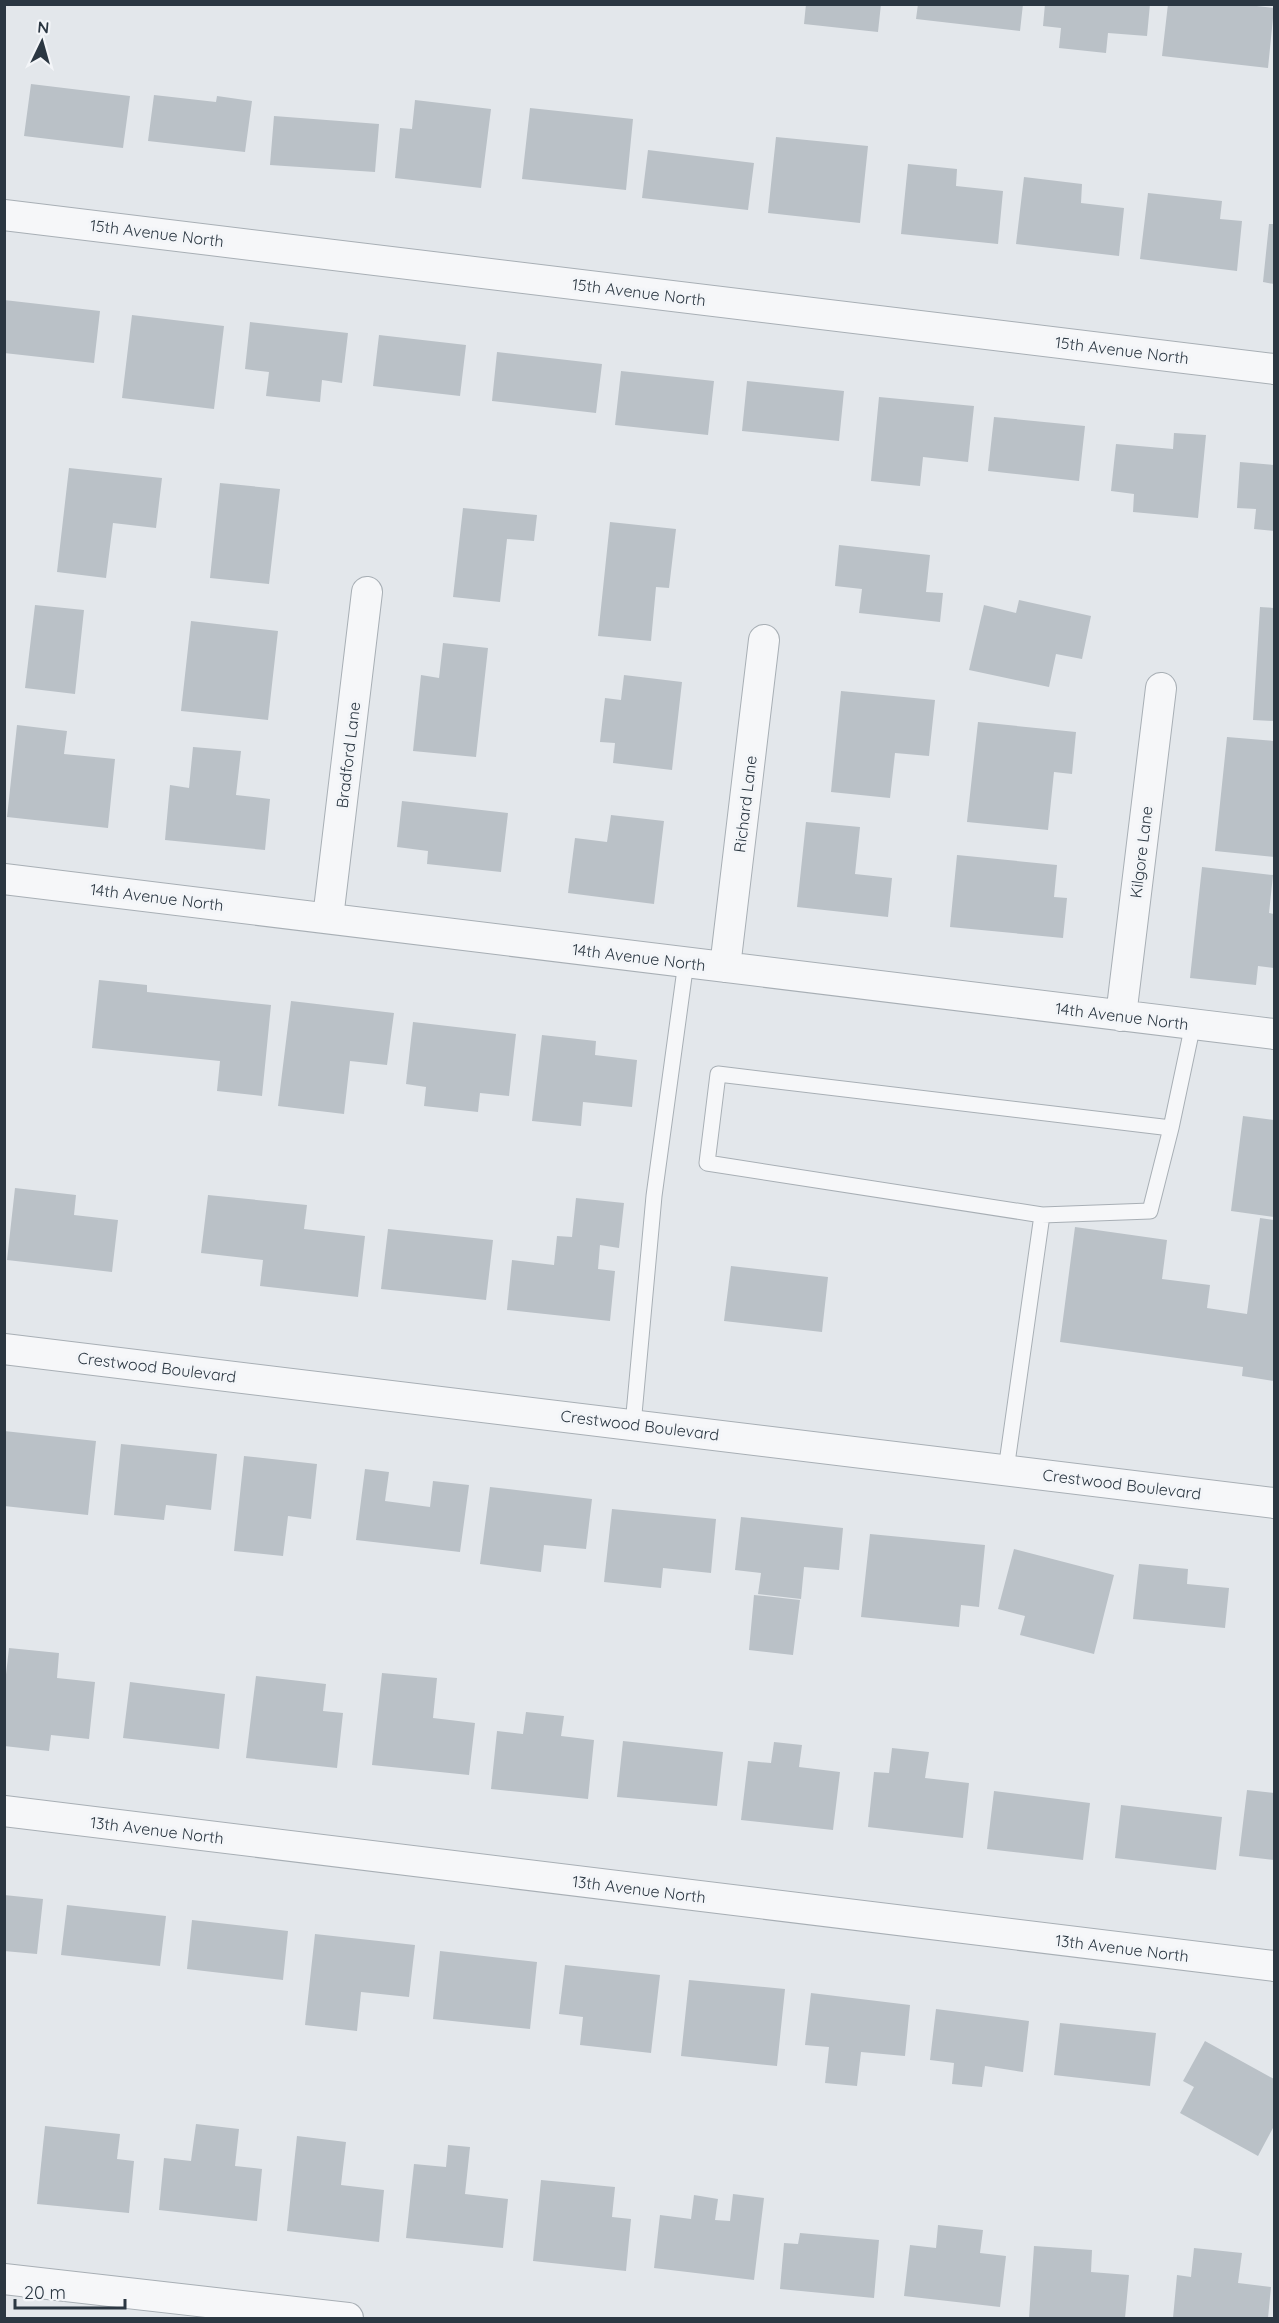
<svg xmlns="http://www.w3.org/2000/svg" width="1279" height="2323" font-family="Quicksand,sans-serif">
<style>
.building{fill:#bac1c7}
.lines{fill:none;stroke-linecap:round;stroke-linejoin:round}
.lane-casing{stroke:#a8afb5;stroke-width:17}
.street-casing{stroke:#a8afb5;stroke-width:32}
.lane{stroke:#f6f7f9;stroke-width:15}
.street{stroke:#f6f7f9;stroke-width:30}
.labels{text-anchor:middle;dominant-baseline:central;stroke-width:6;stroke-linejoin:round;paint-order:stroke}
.street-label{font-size:16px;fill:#2b3742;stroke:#f3f5f8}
</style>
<rect width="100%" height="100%" fill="#e3e7eb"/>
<path class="building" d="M 806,4 L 881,4 L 878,32 L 804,24 Z
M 918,4 L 1023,4 L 1020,31 L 916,19 Z
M 1045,4 L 1150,4 L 1147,36 L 1108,33 L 1106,53 L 1059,48 L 1061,28 L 1043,26 Z
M 1168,4 L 1239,4 L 1274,8 L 1268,68 L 1162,56 Z
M 31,84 L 130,96 L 123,148 L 24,136 Z
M 154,95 L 216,102 L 217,96 L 252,101 L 245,152 L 148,141 Z
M 415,100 L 491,109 L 481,188 L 395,178 L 400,128 L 412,129 Z
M 530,108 L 633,119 L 626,190 L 522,179 Z
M 274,116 L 379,124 L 375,172 L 270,165 Z
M 776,137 L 868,146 L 860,223 L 768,213 Z
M 648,150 L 754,163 L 748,210 L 642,198 Z
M 908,164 L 957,169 L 956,186 L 1003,191 L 998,244 L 901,234 Z
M 1024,177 L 1082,184 L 1081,203 L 1124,208 L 1119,256 L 1016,244 Z
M 1148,193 L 1222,201 L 1220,219 L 1242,221 L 1237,271 L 1140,259 Z
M 1269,224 L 1274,224 L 1274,284 L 1263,282 Z
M 4,300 L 100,311 L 94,363 L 4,353 Z
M 132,315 L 224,326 L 214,409 L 122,398 Z
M 250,322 L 348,333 L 342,383 L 322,380 L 320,402 L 266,396 L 269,372 L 245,369 Z
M 379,335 L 466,345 L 460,396 L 373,386 Z
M 497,352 L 602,364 L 596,413 L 492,401 Z
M 621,371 L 714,381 L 708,435 L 615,425 Z
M 747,381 L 844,391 L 839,441 L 742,431 Z
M 879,397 L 974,406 L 968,462 L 923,457 L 920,486 L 871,481 Z
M 994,417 L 1085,426 L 1079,481 L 988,471 Z
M 1174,433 L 1206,435 L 1198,518 L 1133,512 L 1134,494 L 1111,491 L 1116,444 L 1173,449 Z
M 1240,462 L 1274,465 L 1274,531 L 1254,529 L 1256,509 L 1237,508 Z
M 69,468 L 162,478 L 156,528 L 113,523 L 106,578 L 57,572 Z
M 220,483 L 280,489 L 269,584 L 210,578 Z
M 463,508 L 537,515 L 534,541 L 507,539 L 500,602 L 453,597 Z
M 610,522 L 676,529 L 669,588 L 656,587 L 651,641 L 598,636 Z
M 839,545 L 930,555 L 926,592 L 943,593 L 940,622 L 859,613 L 862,589 L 835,586 Z
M 1019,600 L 1091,616 L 1082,659 L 1056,654 L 1049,687 L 969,670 L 984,605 L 1016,613 Z
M 35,605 L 84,610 L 75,694 L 25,688 Z
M 1260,607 L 1274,608 L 1274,721 L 1253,720 Z
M 191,621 L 278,631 L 268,720 L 181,711 Z
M 443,643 L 488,648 L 476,757 L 413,751 L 421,675 L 439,678 Z
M 624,675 L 682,682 L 672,770 L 613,763 L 615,743 L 600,742 L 605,698 L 621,700 Z
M 841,691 L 935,700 L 929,756 L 895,753 L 890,798 L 831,792 Z
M 978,722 L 1076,732 L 1072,774 L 1054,772 L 1048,830 L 967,822 Z
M 17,725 L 67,731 L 64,754 L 115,759 L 108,828 L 7,817 Z
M 1227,737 L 1274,741 L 1274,857 L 1215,851 Z
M 193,747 L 241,751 L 236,795 L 270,799 L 265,850 L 165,840 L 170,785 L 189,788 Z
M 402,801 L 508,813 L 501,872 L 427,864 L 428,851 L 397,847 Z
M 611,815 L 664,821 L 654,904 L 568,893 L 575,838 L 607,842 Z
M 806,822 L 860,827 L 855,874 L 892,878 L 888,917 L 797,907 Z
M 957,855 L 1057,865 L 1054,897 L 1067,898 L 1063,938 L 950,927 Z
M 1202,867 L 1273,875 L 1269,913 L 1274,914 L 1274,968 L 1258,966 L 1256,985 L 1190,978 Z
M 99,980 L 147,985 L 147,992 L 271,1005 L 262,1096 L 217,1091 L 220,1061 L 92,1048 Z
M 291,1001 L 394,1013 L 387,1065 L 350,1061 L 344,1114 L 278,1106 Z
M 413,1022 L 516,1034 L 509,1096 L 480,1093 L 478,1112 L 424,1106 L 426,1087 L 406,1084 Z
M 542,1035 L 596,1041 L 595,1055 L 637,1060 L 632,1107 L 583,1102 L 581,1126 L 532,1121 Z
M 1243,1116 L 1274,1120 L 1274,1217 L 1231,1211 Z
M 15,1188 L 76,1195 L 74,1215 L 118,1220 L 112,1272 L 7,1260 Z
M 208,1195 L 307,1205 L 304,1229 L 365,1236 L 358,1297 L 260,1286 L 263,1260 L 201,1253 Z
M 576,1198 L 624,1203 L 619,1248 L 600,1245 L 598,1269 L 615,1271 L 610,1321 L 507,1310 L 512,1260 L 554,1265 L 557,1236 L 572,1237 Z
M 1260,1218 L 1274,1220 L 1274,1381 L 1242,1376 L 1243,1367 L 1060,1342 L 1075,1227 L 1167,1240 L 1162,1279 L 1210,1285 L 1207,1308 L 1247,1314 Z
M 388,1229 L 493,1240 L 486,1300 L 381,1289 Z
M 731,1266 L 828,1277 L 822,1332 L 724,1321 Z
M 4,1431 L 96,1441 L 88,1515 L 4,1506 Z
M 121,1444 L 217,1454 L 211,1510 L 166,1505 L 164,1520 L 114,1515 Z
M 244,1456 L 317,1464 L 311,1519 L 288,1516 L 283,1556 L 234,1551 Z
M 365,1469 L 389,1472 L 385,1501 L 430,1507 L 433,1481 L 469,1485 L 460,1552 L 356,1540 Z
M 490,1487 L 592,1499 L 586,1549 L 544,1545 L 541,1572 L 480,1564 Z
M 612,1509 L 716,1519 L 711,1573 L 663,1568 L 661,1588 L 604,1582 Z
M 741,1517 L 843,1528 L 839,1570 L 804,1567 L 801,1599 L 758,1594 L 761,1573 L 735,1570 Z
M 870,1534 L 985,1545 L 979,1607 L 961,1605 L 959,1627 L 861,1617 Z
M 1014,1549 L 1114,1575 L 1094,1654 L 1020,1635 L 1025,1616 L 998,1609 Z
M 1139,1564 L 1188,1569 L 1187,1584 L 1229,1588 L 1225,1628 L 1133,1619 Z
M 754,1595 L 800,1600 L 793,1655 L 749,1650 Z
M 9,1648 L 59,1653 L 57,1678 L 95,1682 L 89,1739 L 51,1735 L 49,1751 L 4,1746 L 4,1692 Z
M 382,1673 L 437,1678 L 433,1718 L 475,1723 L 469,1775 L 372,1765 Z
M 256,1676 L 326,1684 L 323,1711 L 343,1713 L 337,1768 L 246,1758 Z
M 130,1682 L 225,1694 L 219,1749 L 123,1738 Z
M 526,1712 L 564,1716 L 561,1736 L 594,1740 L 588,1799 L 491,1789 L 497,1731 L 523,1734 Z
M 623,1741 L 723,1752 L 717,1806 L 617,1797 Z
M 774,1742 L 802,1745 L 799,1767 L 840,1772 L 833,1830 L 741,1820 L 748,1761 L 771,1763 Z
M 892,1748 L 929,1752 L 925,1778 L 969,1783 L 963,1838 L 868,1827 L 874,1772 L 889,1773 Z
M 1247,1790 L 1274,1793 L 1274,1860 L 1239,1856 Z
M 994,1791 L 1090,1803 L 1083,1860 L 987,1849 Z
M 1121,1805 L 1222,1817 L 1216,1870 L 1115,1858 Z
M 4,1895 L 43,1899 L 37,1954 L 4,1951 Z
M 67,1905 L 166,1916 L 160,1966 L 61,1955 Z
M 192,1920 L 288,1931 L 283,1980 L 187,1969 Z
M 315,1934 L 415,1945 L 409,1997 L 361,1992 L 357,2031 L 305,2025 Z
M 440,1951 L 537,1962 L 530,2029 L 433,2019 Z
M 565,1965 L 660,1975 L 651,2053 L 580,2045 L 583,2017 L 559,2014 Z
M 689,1980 L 785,1989 L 777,2066 L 681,2056 Z
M 811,1993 L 910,2005 L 905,2056 L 861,2052 L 857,2086 L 825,2083 L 829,2047 L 805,2045 Z
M 936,2009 L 1029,2021 L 1023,2072 L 985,2066 L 982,2087 L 952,2084 L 954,2063 L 930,2060 Z
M 1060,2023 L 1156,2033 L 1150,2086 L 1054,2075 Z
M 1205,2041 L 1274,2079 L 1274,2126 L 1258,2156 L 1180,2113 L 1194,2087 L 1183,2081 Z
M 196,2124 L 239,2129 L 235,2166 L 262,2169 L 257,2221 L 159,2210 L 164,2158 L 191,2161 Z
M 45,2126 L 120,2134 L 117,2159 L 134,2161 L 129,2213 L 37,2204 Z
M 297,2136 L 346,2142 L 341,2185 L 384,2190 L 379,2242 L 287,2231 Z
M 448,2145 L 470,2147 L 465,2194 L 508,2199 L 503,2248 L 406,2238 L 414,2164 L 446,2167 Z
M 541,2180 L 615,2187 L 612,2217 L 631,2219 L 626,2271 L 533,2261 Z
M 733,2194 L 764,2198 L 754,2280 L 654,2268 L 660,2215 L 691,2219 L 694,2195 L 718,2199 L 715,2220 L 730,2221 Z
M 938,2225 L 983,2230 L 980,2253 L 1006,2256 L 1000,2307 L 904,2296 L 910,2245 L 936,2248 Z
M 800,2233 L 879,2240 L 874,2298 L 780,2289 L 784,2243 L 798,2244 Z
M 1034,2246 L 1092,2250 L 1091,2272 L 1129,2275 L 1125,2318 L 1029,2318 Z
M 1194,2248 L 1242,2253 L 1238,2283 L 1271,2287 L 1268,2318 L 1173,2318 L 1177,2275 L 1191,2277 Z"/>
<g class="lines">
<g class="lane-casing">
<path id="lane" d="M 1171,1128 L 718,1074 L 707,1163 L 1042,1215 L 1150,1211 L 1171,1128 L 1193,1024
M 633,1425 L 654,1196 L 686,962
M 1006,1470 L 1042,1215"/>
</g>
<g class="street-casing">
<path id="street" d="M 4,215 L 1274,369
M 4,879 L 1274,1034
M 328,918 L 367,592
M 725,967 L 764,640
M 1121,1016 L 1161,688
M 4,1349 L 1274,1503
M 4,1811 L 1274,1966
M 4,2279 L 348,2318"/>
</g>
<use href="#lane" class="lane"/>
<use href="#street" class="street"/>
</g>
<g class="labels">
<g class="street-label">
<text transform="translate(157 233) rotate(7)">15th Avenue North</text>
<text transform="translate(639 292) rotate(7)">15th Avenue North</text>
<text transform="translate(1122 350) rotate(7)">15th Avenue North</text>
<text transform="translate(348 755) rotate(-83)">Bradford Lane</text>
<text transform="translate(745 804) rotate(-83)">Richard Lane</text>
<text transform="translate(1141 852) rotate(-83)">Kilgore Lane</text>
<text transform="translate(157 897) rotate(7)">14th Avenue North</text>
<text transform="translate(639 957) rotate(7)">14th Avenue North</text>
<text transform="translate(1122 1016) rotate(7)">14th Avenue North</text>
<text transform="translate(157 1367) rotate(7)">Crestwood Boulevard</text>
<text transform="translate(640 1425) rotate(7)">Crestwood Boulevard</text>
<text transform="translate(1122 1484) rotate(7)">Crestwood Boulevard</text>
<text transform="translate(157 1830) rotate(7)">13th Avenue North</text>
<text transform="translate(639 1889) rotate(7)">13th Avenue North</text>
<text transform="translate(1122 1948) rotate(7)">13th Avenue North</text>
</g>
</g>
<rect width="1279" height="2323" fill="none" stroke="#2b3742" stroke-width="12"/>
<g transform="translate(42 42) rotate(5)" stroke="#f3f5f8" stroke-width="4.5" paint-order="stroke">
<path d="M0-4.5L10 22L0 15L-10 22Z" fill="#2b3742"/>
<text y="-9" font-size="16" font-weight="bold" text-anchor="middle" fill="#2b3742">N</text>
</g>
<path d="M15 2299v9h110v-9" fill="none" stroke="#2b3742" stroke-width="3"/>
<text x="24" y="2299" font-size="18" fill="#2b3742" stroke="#f3f5f8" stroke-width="4.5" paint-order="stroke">20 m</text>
</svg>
